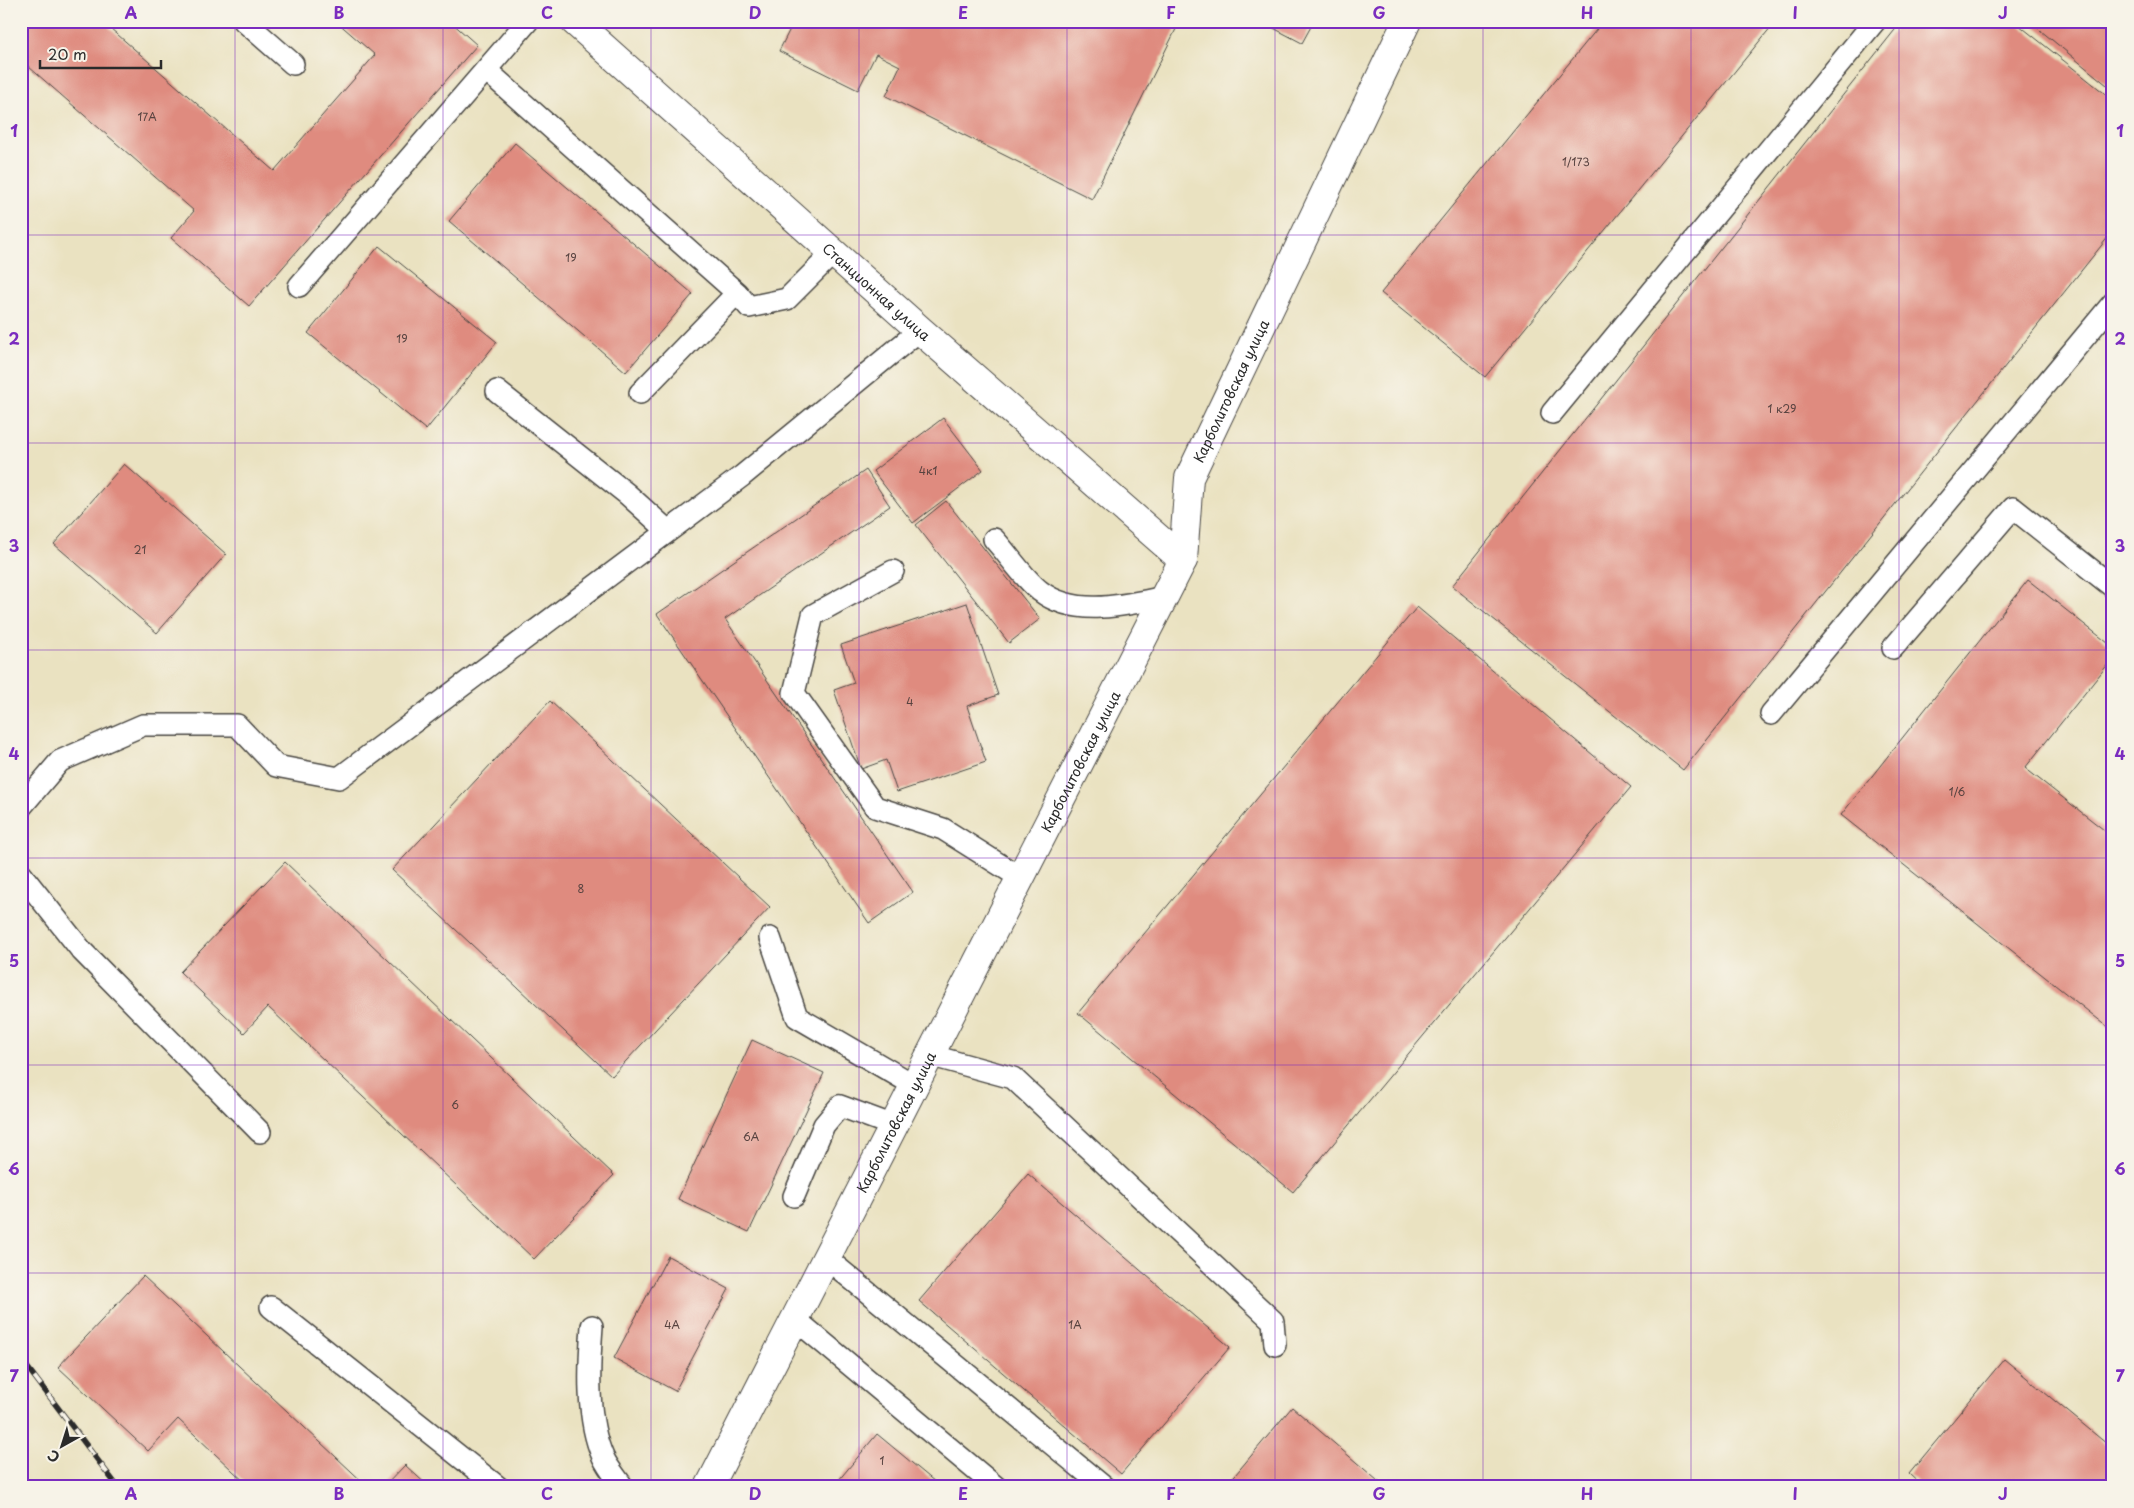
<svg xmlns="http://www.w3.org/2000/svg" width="2134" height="1508" font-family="'Playpen Sans',sans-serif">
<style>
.building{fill:#df8b7f}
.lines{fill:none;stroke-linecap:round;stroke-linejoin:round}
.service-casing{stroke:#484642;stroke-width:24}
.minor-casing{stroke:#484642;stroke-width:30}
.service{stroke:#fff;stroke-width:21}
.minor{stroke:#fff;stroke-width:28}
.rail-casing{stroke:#2b2b2b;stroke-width:5.5}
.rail{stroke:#f7f3e8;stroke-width:4;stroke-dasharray:11;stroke-linecap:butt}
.grid{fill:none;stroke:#7b2cbf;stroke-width:1;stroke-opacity:0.55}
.labels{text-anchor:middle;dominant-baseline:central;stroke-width:4.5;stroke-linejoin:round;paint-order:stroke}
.number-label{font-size:11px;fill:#584340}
.street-label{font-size:14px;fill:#2b2b2b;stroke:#f7f3e8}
.neatline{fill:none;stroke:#7b2cbf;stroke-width:2}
.grid-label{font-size:16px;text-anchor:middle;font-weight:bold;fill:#7b2cbf}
</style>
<rect width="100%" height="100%" fill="#f7f3e8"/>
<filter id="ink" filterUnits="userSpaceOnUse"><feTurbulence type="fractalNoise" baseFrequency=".02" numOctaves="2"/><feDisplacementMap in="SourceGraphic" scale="10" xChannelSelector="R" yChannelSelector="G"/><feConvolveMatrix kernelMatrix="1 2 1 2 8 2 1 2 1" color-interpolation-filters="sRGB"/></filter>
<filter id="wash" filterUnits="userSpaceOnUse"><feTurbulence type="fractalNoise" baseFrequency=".0096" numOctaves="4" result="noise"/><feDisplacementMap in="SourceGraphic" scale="20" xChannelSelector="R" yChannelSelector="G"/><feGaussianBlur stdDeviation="1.12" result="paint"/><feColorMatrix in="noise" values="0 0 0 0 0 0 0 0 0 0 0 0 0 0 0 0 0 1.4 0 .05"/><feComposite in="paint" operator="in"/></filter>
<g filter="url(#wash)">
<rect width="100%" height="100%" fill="#eae2c1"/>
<g id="blocks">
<path class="building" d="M 21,21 L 102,21 L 274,171 L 375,55 L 336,21 L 450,21 L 477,45 L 249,306 L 171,238 L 194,211 L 21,60 Z
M 794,21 L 1180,21 L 1092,199 L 886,96 L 900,66 L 876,54 L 858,90 L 779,51 Z
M 1260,21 L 1314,21 L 1302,43 Z
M 1588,21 L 1776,21 L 1485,377 L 1381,293 L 1597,29 Z
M 1902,21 L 2014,21 L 2113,100 L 2113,231 L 1683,770 L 1452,586 Z
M 2029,21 L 2113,21 L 2113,90 Z
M 515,143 L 693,294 L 626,372 L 449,221 Z
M 379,246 L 497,342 L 426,430 L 308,333 Z
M 943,418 L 983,470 L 913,523 L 873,471 Z
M 124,464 L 226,554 L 157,633 L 54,544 Z
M 866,470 L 890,506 L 725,619 L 913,892 L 869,923 L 657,614 Z
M 946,501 L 1040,619 L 1009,643 L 916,525 Z
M 2028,580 L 2113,647 L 2113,658 L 2025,768 L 2113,837 L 2113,1031 L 1841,815 Z
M 967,603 L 998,695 L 967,706 L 986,762 L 897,792 L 886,760 L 861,769 L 834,690 L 854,683 L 841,645 Z
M 1417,607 L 1631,787 L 1293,1192 L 1078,1013 Z
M 550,701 L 770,907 L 612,1076 L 392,870 Z
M 285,862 L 614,1175 L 534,1259 L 268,1007 L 244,1033 L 180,972 Z
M 752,1040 L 824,1073 L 749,1232 L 678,1199 Z
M 1028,1174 L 1230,1347 L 1121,1474 L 919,1301 Z
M 668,1256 L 729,1289 L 675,1391 L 614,1358 Z
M 143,1276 L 368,1487 L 250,1487 L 178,1419 L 148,1451 L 58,1367 Z
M 2004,1359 L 2113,1449 L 2113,1487 L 1923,1487 L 1909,1474 Z
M 1292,1407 L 1385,1487 L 1225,1487 Z
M 877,1434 L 941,1487 L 833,1487 Z
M 405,1465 L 429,1487 L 384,1487 Z"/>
</g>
</g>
<g filter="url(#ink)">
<use href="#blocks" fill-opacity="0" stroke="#484642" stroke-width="1"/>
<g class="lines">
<g class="service-casing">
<path id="service" d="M 244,21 L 293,64
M 486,70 L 737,293
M 299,286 L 528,21
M 497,391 L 627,494 L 668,531
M 640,393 L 737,293 L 749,307 L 787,299 L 833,253
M 1552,413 L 1875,21
M 994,539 C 1008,554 1025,580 1040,591 C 1075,618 1125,605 1164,597
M 893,571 L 813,615 L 794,693 L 875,807 L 943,829 L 1021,878
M 1893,648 L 2013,508 L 2113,587
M 1771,714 L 2113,303
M 21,807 L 60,761 L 143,725 L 237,725 L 276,766 L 339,778 L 742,476 L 920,330
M 21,874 L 82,951 L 260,1132
M 770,938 L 797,1017 L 914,1085
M 929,1055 L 1013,1078 L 1273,1321 L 1275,1345
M 794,1196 L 824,1125 L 840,1106 L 894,1126
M 826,1258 L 1104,1487
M 271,1307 L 498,1487
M 795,1319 L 996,1487
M 592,1326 C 589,1366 586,1419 603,1457 C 608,1468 616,1477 623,1487"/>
</g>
<g class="minor-casing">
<g id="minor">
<path id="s1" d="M 574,21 L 920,330 L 1183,560"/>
<path id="s2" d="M 709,1487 L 1183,560 L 1189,478 L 1407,21"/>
</g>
</g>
<use href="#service" class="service"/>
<use href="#minor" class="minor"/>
<g class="rail-casing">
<path id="rail" d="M 21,1359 L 118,1487
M 21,1486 L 22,1487"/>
</g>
<use href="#rail" class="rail"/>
</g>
</g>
<path class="grid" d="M 235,21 L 235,1487M 443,21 L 443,1487M 651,21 L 651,1487M 859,21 L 859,1487M 1067,21 L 1067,1487M 1275,21 L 1275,1487M 1483,21 L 1483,1487M 1691,21 L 1691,1487M 1899,21 L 1899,1487M 21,235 L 2113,235M 21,443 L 2113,443M 21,650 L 2113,650M 21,858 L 2113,858M 21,1065 L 2113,1065M 21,1273 L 2113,1273"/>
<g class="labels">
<g class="number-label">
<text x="147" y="116">17А</text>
<text x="1576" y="161">1/173</text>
<text x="571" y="257">19</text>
<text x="402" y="338">19</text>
<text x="1782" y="408">1 к29</text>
<text x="928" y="470">4к1</text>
<text x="140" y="549">21</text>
<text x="910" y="701">4</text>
<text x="1957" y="791">1/6</text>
<text x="581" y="888">8</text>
<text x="455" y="1104">6</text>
<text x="751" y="1136">6А</text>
<text x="672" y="1324">4А</text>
<text x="1075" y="1324">1А</text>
<text x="882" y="1460">1</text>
</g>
<g class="street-label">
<text stroke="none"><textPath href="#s1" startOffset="406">Станционная улица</textPath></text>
<text stroke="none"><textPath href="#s2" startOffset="1220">Карболитовская улица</textPath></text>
<text stroke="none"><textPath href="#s2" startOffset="815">Карболитовская улица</textPath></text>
<text stroke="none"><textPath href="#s2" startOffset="410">Карболитовская улица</textPath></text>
</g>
</g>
<rect width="2134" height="1508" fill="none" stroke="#f7f3e8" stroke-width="55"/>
<g transform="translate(62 1446) rotate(219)" stroke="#f7f3e8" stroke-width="4" paint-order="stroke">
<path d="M0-4L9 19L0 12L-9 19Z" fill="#2b2b2b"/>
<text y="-8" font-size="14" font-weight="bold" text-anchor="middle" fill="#2b2b2b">С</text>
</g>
<path d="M40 60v8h121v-8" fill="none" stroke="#2b2b2b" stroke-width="2.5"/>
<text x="48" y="60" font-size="15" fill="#2b2b2b" stroke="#f7f3e8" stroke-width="4" paint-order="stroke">20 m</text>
<rect x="28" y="28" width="2078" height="1452" class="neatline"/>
<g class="grid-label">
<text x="131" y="19">A</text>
<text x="339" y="19">B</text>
<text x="547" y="19">C</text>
<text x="755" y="19">D</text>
<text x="963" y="19">E</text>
<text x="1171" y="19">F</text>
<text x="1379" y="19">G</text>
<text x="1587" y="19">H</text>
<text x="1795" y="19">I</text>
<text x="2003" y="19">J</text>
<text x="14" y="137">1</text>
<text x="2120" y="137">1</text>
<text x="14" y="345">2</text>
<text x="2120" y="345">2</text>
<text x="14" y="552">3</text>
<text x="2120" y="552">3</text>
<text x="14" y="760">4</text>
<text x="2120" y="760">4</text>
<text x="14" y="967">5</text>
<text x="2120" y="967">5</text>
<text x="14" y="1175">6</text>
<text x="2120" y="1175">6</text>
<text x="14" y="1382">7</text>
<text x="2120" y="1382">7</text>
<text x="131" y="1500">A</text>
<text x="339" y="1500">B</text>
<text x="547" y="1500">C</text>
<text x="755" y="1500">D</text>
<text x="963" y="1500">E</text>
<text x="1171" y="1500">F</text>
<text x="1379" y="1500">G</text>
<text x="1587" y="1500">H</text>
<text x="1795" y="1500">I</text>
<text x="2003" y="1500">J</text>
</g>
</svg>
